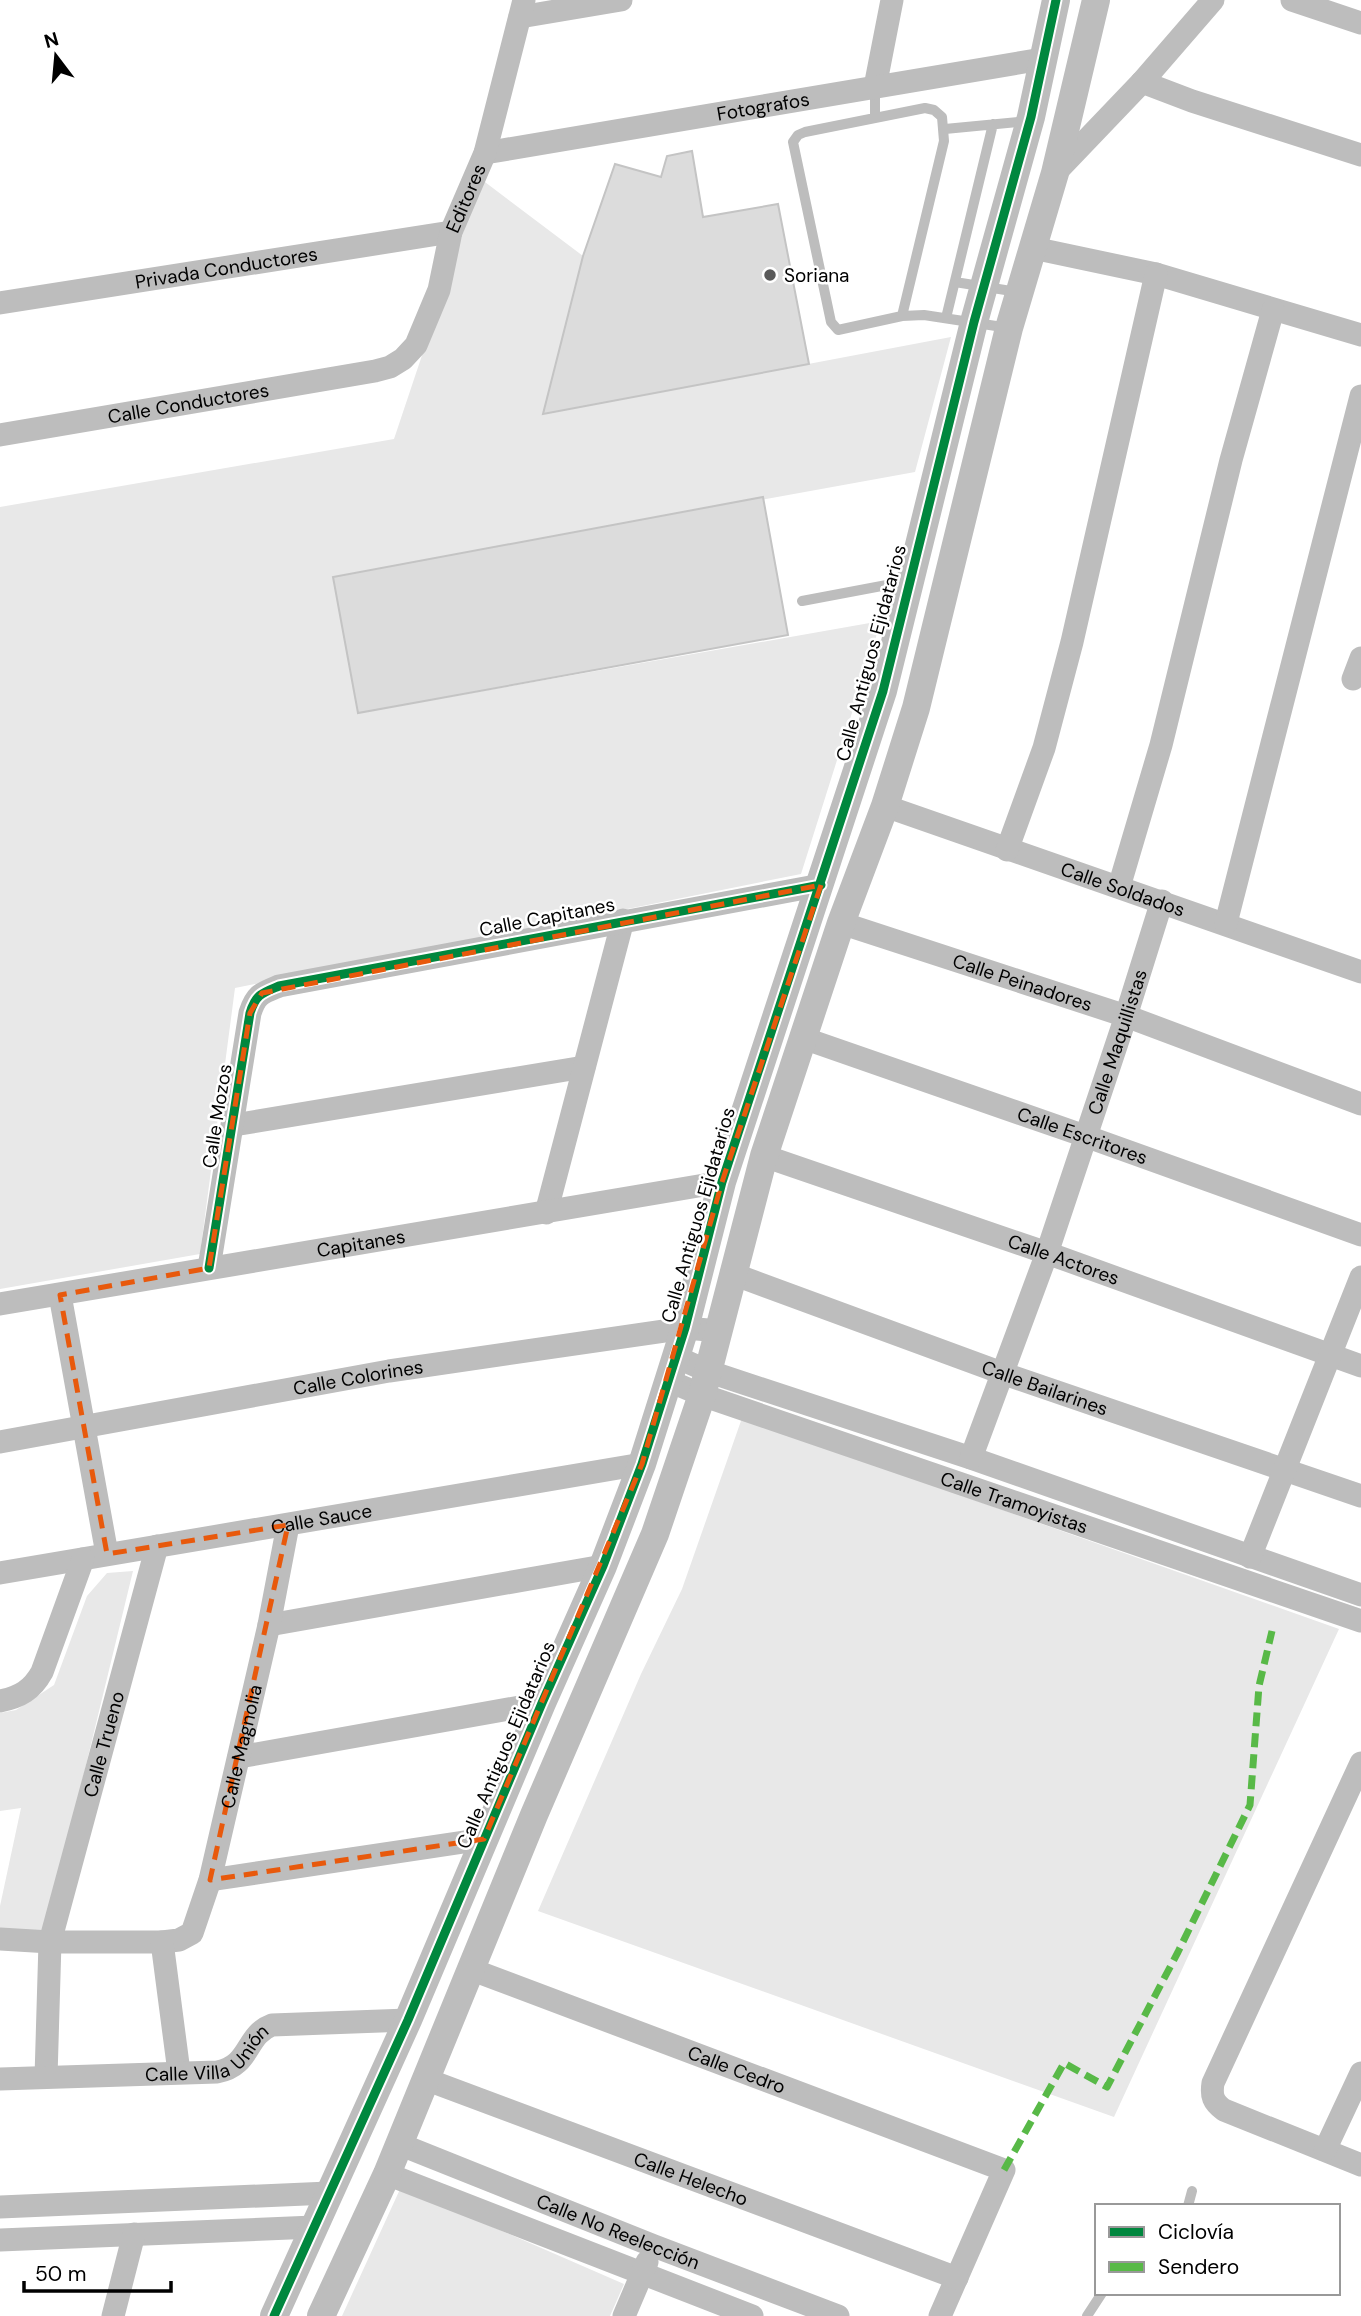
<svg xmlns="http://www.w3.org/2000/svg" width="1361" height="2316" font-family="'DM Sans',sans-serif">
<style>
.green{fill:#e8e8e8}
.building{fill:#dcdcdc;stroke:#c4c4c4;stroke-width:2}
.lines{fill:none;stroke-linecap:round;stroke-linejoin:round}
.service{stroke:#bdbdbd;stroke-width:10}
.minor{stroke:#bdbdbd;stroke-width:23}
.tertiary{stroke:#bdbdbd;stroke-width:28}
.quiet{stroke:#58b947;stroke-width:7;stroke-dasharray:14 7;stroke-linecap:butt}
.cycleway-casing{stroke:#fff;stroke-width:13}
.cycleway{stroke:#00873e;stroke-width:9}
.marked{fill:none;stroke:#e8590c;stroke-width:5;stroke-dasharray:14 9;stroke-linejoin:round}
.poi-dot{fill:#595959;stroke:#fff;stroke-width:2.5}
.labels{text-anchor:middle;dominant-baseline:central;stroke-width:5;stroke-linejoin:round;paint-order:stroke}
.street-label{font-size:19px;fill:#000;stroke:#fff}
.poi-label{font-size:19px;fill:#000;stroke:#fff;text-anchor:start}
</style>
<rect width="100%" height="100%" fill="#fff"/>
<path class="green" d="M 481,179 L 583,256 L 543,414 L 951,337 L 915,472 L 333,578 L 358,713 L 881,621 L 801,874 L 235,988 L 200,1254 L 0,1289 L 0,507 L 394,439 Z
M 742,1418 L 1339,1629 L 1114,2117 L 538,1911 L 641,1674 L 682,1589 Z
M 133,1571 L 46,1930 L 0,1933 L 0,1906 L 21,1808 L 0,1811 L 0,1713 L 16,1710 L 54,1685 L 87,1596 L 107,1573 Z
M 401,2187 L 624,2284 L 610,2316 L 342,2316 Z"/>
<path class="building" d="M 692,151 L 703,217 L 778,204 L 809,364 L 543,414 L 583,256 L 615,164 L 661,177 L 667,156 Z
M 763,497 L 788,635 L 358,713 L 333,577 Z"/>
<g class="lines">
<path class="service" d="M 875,87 L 875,117
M 945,129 L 1028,121
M 955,282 L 1018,292
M 902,316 L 944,141 L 942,117 L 934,110 L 925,108 L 805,132 L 798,135 L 793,142 L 831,322 L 838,330 L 902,316 L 924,315 L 1009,328
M 946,318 L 993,124
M 802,601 L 908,581
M 1188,2206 L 1192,2191
M 1087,2316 L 1102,2293"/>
<g class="minor">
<path d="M 1292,0 L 1361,23"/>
<path d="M 520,17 L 621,0"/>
<path d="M 1142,82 L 1192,101 L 1361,155"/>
<path d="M 875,87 L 892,0"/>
<path id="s1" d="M 485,153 L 1042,59"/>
<path d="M 1055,173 L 1142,82 L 1213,0"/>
<path d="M 1033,248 L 1156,274 L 1361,335"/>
<path id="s2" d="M 0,303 L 451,232"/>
<path id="s3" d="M 0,435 L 375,371 L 390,367 L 403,359 L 416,345 L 439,290 L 451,232 L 485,153 L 524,0"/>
<path d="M 1353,679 L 1361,658"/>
<path id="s4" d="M 885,806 L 1361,972"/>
<path d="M 1007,850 L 1044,748 L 1072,642 L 1156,274"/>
<path d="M 1119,887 L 1161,745 L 1231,460 L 1273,310"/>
<path id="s5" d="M 841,923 L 1126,1016 L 1361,1104"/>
<path d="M 1226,923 L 1361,396"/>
<path id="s6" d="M 803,1038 L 1085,1136 L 1361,1235"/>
<path d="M 234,1125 L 584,1067"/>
<path id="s7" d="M 764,1156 L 1047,1253 L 1361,1366"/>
<path d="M 546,1213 L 623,920"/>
<path d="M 209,1268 L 250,1013 C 256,994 262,993 279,986 L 821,885"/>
<path id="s8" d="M 733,1274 L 1002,1373 L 1361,1496"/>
<path d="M 60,1295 L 107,1554"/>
<path id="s9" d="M 0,1304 L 722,1182"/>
<path d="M 676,1357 L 710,1372 L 971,1458 L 1361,1595"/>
<path id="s10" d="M 669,1381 L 702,1395 L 1361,1621"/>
<path id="s11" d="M 0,1442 L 389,1371 L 685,1328 L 720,1331"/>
<path id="s12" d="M 971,1458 L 1047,1253 L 1126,1016 L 1162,901"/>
<path d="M 1250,1557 L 1361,1277"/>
<path id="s13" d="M 0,1573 L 642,1464"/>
<path d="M 269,1625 L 603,1566"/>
<path d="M 0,1701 C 20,1697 32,1690 42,1672 L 83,1559"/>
<path d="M 239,1757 L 542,1703"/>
<path d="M 1361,1763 L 1213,2083 C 1211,2096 1213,2102 1224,2110 L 1361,2165"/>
<path d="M 210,1880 L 484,1839"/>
<path id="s14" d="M 0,1939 L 50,1942 L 162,1942 L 179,1940 L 192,1933 L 210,1880 L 269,1625 L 288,1525"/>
<path d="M 162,1942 L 179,2072"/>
<path id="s15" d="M 470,1969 L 1004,2170 L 940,2316"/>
<path id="s16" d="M 46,2077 L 50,1942 L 157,1546"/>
<path id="s17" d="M 0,2079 L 217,2072 C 251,2066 245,2035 272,2025 L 408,2020"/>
<path id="s18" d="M 425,2079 L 957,2278"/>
<path id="s19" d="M 399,2144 L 654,2246 L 838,2316"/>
<path d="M 1325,2150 L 1361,2073"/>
<path d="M 387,2174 L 752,2316"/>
<path d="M 0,2207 L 329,2193"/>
<path d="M 0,2240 L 314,2227"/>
<path d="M 113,2316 L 134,2234"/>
<path d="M 624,2316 L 647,2262"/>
</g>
<path class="tertiary" d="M 274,2316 L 408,2020 L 542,1703 L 603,1566 L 642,1464 L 685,1328 L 722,1182 L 883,691 L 974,322 L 1031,117 L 1056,0
M 321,2316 L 387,2174 L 534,1815 L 655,1534 L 702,1395 L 764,1156 L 841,923 L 885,806 L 916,708 L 1009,328 L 1055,173 L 1096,0"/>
<path class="quiet" d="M 1004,2170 L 1064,2063 L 1107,2087 L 1178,1952 L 1250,1805 L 1259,1686 L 1272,1631"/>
<g class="cycleway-casing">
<path id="cycleway" d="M 209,1268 L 250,1013 C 256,994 262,993 279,986 L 821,885
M 274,2316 L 408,2020 L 542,1703 L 603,1566 L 642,1464 L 685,1328 L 722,1182 L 883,691 L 974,322 L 1031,117 L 1056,0"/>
</g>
<use href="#cycleway" class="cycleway"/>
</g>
<path class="marked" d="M 821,885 L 722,1182 L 642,1464 L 484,1839 L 210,1880 L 288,1525 L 107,1554 L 60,1295 L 209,1268 L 250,1013 L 262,993 Z"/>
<circle class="poi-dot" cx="770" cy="275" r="7"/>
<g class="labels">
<g class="street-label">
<text stroke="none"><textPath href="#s1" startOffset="282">Fotografos</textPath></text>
<text stroke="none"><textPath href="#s3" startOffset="586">Editores</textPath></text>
<text stroke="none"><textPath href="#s2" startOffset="229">Privada Conductores</textPath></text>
<text stroke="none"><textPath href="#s3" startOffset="191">Calle Conductores</textPath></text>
<text transform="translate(871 653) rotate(-75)">Calle Antiguos Ejidatarios</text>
<text stroke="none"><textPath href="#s4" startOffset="252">Calle Soldados</textPath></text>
<text transform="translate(547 917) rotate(-11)">Calle Capitanes</text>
<text stroke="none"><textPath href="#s5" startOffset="191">Calle Peinadores</textPath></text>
<text stroke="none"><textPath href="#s12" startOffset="441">Calle Maquillistas</textPath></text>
<text transform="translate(217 1116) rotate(-81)">Calle Mozos</text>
<text stroke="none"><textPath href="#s6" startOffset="296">Calle Escritores</textPath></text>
<text transform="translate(698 1215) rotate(-74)">Calle Antiguos Ejidatarios</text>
<text stroke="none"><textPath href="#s9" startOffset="366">Capitanes</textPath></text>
<text stroke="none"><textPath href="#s7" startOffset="317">Calle Actores</textPath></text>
<text stroke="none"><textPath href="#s11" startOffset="364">Calle Colorines</textPath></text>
<text stroke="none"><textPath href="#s8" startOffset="332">Calle Bailarines</textPath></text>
<text stroke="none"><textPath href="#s10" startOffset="366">Calle Tramoyistas</textPath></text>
<text stroke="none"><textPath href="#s13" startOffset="326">Calle Sauce</textPath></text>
<text stroke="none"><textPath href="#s16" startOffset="340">Calle Trueno</textPath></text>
<text transform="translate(506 1745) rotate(-67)">Calle Antiguos Ejidatarios</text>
<text stroke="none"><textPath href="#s14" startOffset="387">Calle Magnolia</textPath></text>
<text stroke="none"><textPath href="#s17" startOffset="215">Calle Villa Unión</textPath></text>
<text stroke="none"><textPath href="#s15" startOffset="285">Calle Cedro</textPath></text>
<text stroke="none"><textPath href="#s18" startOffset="284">Calle Helecho</textPath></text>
<text stroke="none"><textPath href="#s19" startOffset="236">Calle No Reelección</textPath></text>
</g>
<g class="poi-label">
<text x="784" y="275">Soriana</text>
</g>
</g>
<rect x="1095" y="2204" width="245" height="91" fill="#ffffff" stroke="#999999" stroke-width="2"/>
<rect x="1109" y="2227" width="35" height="10" fill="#00873e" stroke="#999999" stroke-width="2"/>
<text x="1158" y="2239" font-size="21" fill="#000000">Ciclovía</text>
<rect x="1109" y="2262" width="35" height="10" fill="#58b947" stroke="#999999" stroke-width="2"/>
<text x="1158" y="2274" font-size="21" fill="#000000">Sendero</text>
<g transform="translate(56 56) rotate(344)" stroke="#ffffff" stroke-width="5" paint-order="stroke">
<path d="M0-5L12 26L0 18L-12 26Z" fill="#000000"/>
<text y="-10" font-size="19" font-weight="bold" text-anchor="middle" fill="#000000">N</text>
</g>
<path d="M24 2281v10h147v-10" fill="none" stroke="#000000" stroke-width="3.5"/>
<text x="35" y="2281" font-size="21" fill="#000000" stroke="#ffffff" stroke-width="5" paint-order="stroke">50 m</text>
</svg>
